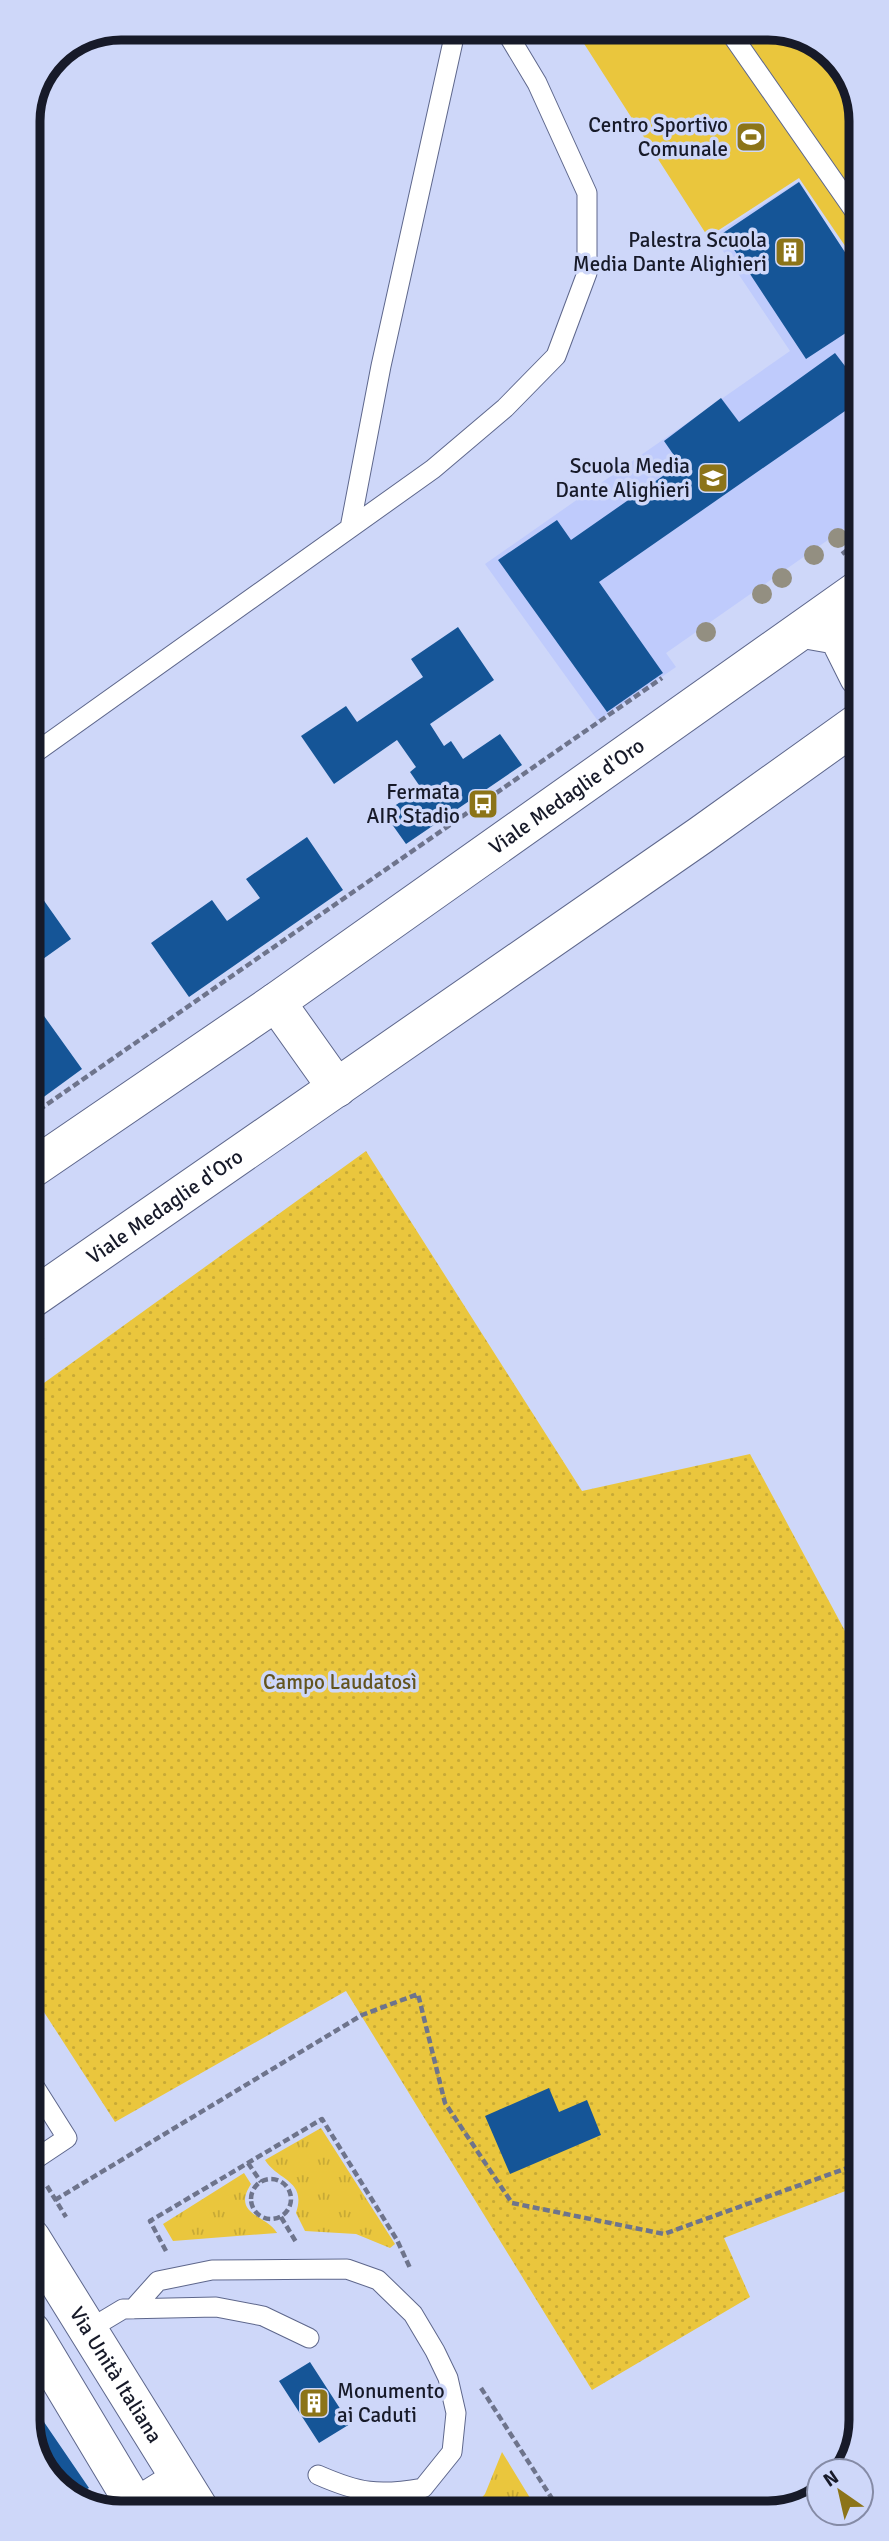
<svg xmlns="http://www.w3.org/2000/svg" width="889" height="2541" font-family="Signika,sans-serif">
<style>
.built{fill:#bfcbfc}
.grass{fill:url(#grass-tufts)}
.park{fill:url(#park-dots)}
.garden{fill:#eac63d}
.building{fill:#155597}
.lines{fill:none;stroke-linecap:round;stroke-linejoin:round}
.service-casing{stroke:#5e678c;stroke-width:21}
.minor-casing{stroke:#5e678c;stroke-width:40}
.secondary-casing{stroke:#5e678c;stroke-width:40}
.path{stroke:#6e748c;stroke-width:4.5;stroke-dasharray:7 3.5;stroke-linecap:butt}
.service{stroke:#fff;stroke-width:19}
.minor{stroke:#fff;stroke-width:38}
.secondary{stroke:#fff;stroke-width:38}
.tree{fill:#938f81}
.labels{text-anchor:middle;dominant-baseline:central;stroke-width:7;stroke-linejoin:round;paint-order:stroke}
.poi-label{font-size:21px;fill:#171a29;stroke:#ced7f9;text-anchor:end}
.street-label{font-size:21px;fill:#171a29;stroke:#ced7f9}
.park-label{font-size:21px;fill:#63541f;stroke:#ced7f9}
.rim{fill:none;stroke:#171a29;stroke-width:9}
</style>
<defs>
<pattern id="grass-tufts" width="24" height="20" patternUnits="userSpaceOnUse" patternTransform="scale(1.75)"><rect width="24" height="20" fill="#eac63d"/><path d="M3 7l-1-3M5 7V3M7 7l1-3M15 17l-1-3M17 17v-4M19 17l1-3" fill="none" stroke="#c8aa36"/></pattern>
<pattern id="park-dots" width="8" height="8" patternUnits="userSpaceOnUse" patternTransform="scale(1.75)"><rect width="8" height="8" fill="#eac63d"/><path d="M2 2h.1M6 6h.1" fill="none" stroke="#c8aa36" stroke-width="1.8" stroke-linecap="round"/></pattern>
</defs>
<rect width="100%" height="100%" fill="#ced7f9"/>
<path class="built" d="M 799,181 L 858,274 L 858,519 L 666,653 L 676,667 L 598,721 L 485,564 L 790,351 L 713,236 Z"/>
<path class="grass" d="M 321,2128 L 395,2244 L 390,2248 L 356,2234 L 305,2231 L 296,2213 C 307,2180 278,2181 265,2160 Z
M 244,2173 L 251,2184 C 231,2215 267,2215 277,2233 L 173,2241 L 163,2224 Z
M 502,2452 L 538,2511 L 470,2511 L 485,2494 Z"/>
<path class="park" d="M 366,1151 L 582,1491 L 750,1454 L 860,1659 L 861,2185 L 724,2238 L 750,2297 L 592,2390 L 346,1991 L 115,2122 L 31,1992 L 30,1393 Z"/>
<path class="garden" d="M 574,28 L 774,28 L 829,51 L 858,97 L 858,265 L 799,178 L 708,237 Z"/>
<path class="building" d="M 799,182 L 858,272 L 858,325 L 806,359 L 723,233 Z
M 835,353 L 858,383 L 858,402 L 599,582 L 663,673 L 607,712 L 498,560 L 557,520 L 571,540 L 680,464 L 664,441 L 721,398 L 739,422 Z
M 458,627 L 494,680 L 430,724 L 444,746 L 451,741 L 463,759 L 500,734 L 522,765 L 406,844 L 384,813 L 421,788 L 410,772 L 416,767 L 397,740 L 334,784 L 301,736 L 346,706 L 357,722 L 423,677 L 411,659 Z
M 307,837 L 343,890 L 189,997 L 151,943 L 212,900 L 227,921 L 260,898 L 246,879 Z
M 33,885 L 71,939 L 29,969 L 29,887 Z
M 29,995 L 82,1069 L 30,1107 Z
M 549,2088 L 559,2112 L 587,2100 L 601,2135 L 510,2174 L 485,2116 Z
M 310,2362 L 350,2424 L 319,2443 L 279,2381 Z
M 31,2403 L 89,2488 L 74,2496 L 60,2490 L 31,2444 Z"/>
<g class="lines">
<g class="service-casing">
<path id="service" d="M 727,28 L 858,216
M 350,528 L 381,366 L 456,28
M 29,757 L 433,469 L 505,408 L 556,356 L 587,273 L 587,193 L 537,83 L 504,28
M 31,2081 L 67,2138 L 31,2162
M 133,2309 L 158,2281 L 212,2270 L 347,2269 L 378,2280 L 413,2314 L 435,2351 L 448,2378 L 456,2413 L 452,2452 L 423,2488 C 378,2496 359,2493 318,2475
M 88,2330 L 123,2309 L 216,2307 L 263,2316 L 309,2338"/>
</g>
<g class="minor-casing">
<path id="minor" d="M 127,2513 L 180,2480"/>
</g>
<g class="secondary-casing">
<g id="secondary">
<path d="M 804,629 L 838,635 L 859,677"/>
<path d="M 276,1002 L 337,1088"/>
<path id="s1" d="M 30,1170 L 276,1002 L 858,590"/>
<path id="s2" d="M 30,1300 L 701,835 L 859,722"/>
<path id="s3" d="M 31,2238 L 201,2512"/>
<path d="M 31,2331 L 140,2513"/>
</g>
</g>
<path class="path" d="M 842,554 L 858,542
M 30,1116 L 662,678
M 30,1346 L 43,1337
M 248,2163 L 261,2182
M251 2199a20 20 0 1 1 40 0a20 20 0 1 1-40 0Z
M 47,2186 L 66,2217
M 55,2200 L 362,2015 L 418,1994 L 445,2103 L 512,2203 L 664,2234 L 861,2163
M 281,2217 L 296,2242
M 166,2251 L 150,2221 L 322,2119 L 397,2240 L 410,2268
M 481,2388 L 560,2511
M 293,2512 L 303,2512"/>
<use href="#service" class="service"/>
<use href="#minor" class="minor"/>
<use href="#secondary" class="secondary"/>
</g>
<g class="tree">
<circle cx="838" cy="538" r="10"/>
<circle cx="814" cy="555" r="10"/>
<circle cx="782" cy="578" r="10"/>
<circle cx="762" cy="594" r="10"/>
<circle cx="706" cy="632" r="10"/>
</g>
<defs>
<g id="stadium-square" transform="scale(1.575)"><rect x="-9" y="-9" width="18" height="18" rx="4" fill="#8c7418" stroke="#ced7f9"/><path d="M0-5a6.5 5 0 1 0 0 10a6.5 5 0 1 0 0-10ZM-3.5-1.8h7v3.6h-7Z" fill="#fff"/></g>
<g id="building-square" transform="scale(1.575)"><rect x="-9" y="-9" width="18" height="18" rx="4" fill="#8c7418" stroke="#ced7f9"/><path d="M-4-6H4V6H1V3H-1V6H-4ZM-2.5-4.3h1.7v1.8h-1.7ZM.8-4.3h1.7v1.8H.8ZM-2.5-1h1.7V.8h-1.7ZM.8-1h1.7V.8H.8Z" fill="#fff"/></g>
<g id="school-square" transform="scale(1.575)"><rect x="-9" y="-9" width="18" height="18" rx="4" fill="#8c7418" stroke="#ced7f9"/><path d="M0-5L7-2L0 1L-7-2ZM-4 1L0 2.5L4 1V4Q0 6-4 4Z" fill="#fff"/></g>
<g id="bus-square" transform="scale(1.575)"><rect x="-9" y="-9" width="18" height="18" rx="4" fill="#8c7418" stroke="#ced7f9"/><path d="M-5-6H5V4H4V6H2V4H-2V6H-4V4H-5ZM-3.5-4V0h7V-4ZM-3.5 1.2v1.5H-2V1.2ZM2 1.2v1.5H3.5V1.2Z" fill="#fff"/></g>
</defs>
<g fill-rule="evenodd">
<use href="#stadium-square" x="751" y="137"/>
<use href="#building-square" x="790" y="252"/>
<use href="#school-square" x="713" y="478"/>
<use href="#bus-square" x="483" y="804"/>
<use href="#building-square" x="314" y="2403"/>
</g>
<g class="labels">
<g class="poi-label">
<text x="728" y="125">Centro Sportivo<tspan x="728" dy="24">Comunale</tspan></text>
<text x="767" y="240">Palestra Scuola<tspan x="767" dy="24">Media Dante Alighieri</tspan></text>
<text x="690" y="466">Scuola Media<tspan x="690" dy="24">Dante Alighieri</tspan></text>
<text x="460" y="792">Fermata<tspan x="460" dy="24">AIR Stadio</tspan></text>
<text x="337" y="2391" text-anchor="start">Monumento<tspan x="337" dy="24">ai Caduti</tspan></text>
</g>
<g class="street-label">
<text stroke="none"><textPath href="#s1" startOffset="654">Viale Medaglie d'Oro</textPath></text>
<text stroke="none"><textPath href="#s2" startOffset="164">Viale Medaglie d'Oro</textPath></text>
<text stroke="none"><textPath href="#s3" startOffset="161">Via Unità Italiana</textPath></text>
</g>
<g class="park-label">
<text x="340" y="1682">Campo Laudatosì</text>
</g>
</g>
<path d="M0 0H889V2541H0ZM121 40H768A81 81 0 0 1 849 121V2420A81 81 0 0 1 768 2501H121A81 81 0 0 1 40 2420V121A81 81 0 0 1 121 40Z" fill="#ced7f9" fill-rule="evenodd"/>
<path class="rim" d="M121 40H768A81 81 0 0 1 849 121V2420A81 81 0 0 1 768 2501H121A81 81 0 0 1 40 2420V121A81 81 0 0 1 121 40Z"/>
<g transform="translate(840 2492) rotate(326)"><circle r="33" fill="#ced7f9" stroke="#858ba6" stroke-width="2"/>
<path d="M0-5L12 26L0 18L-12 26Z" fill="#8c7418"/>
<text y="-10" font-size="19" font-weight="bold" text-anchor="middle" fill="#171a29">N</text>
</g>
</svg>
